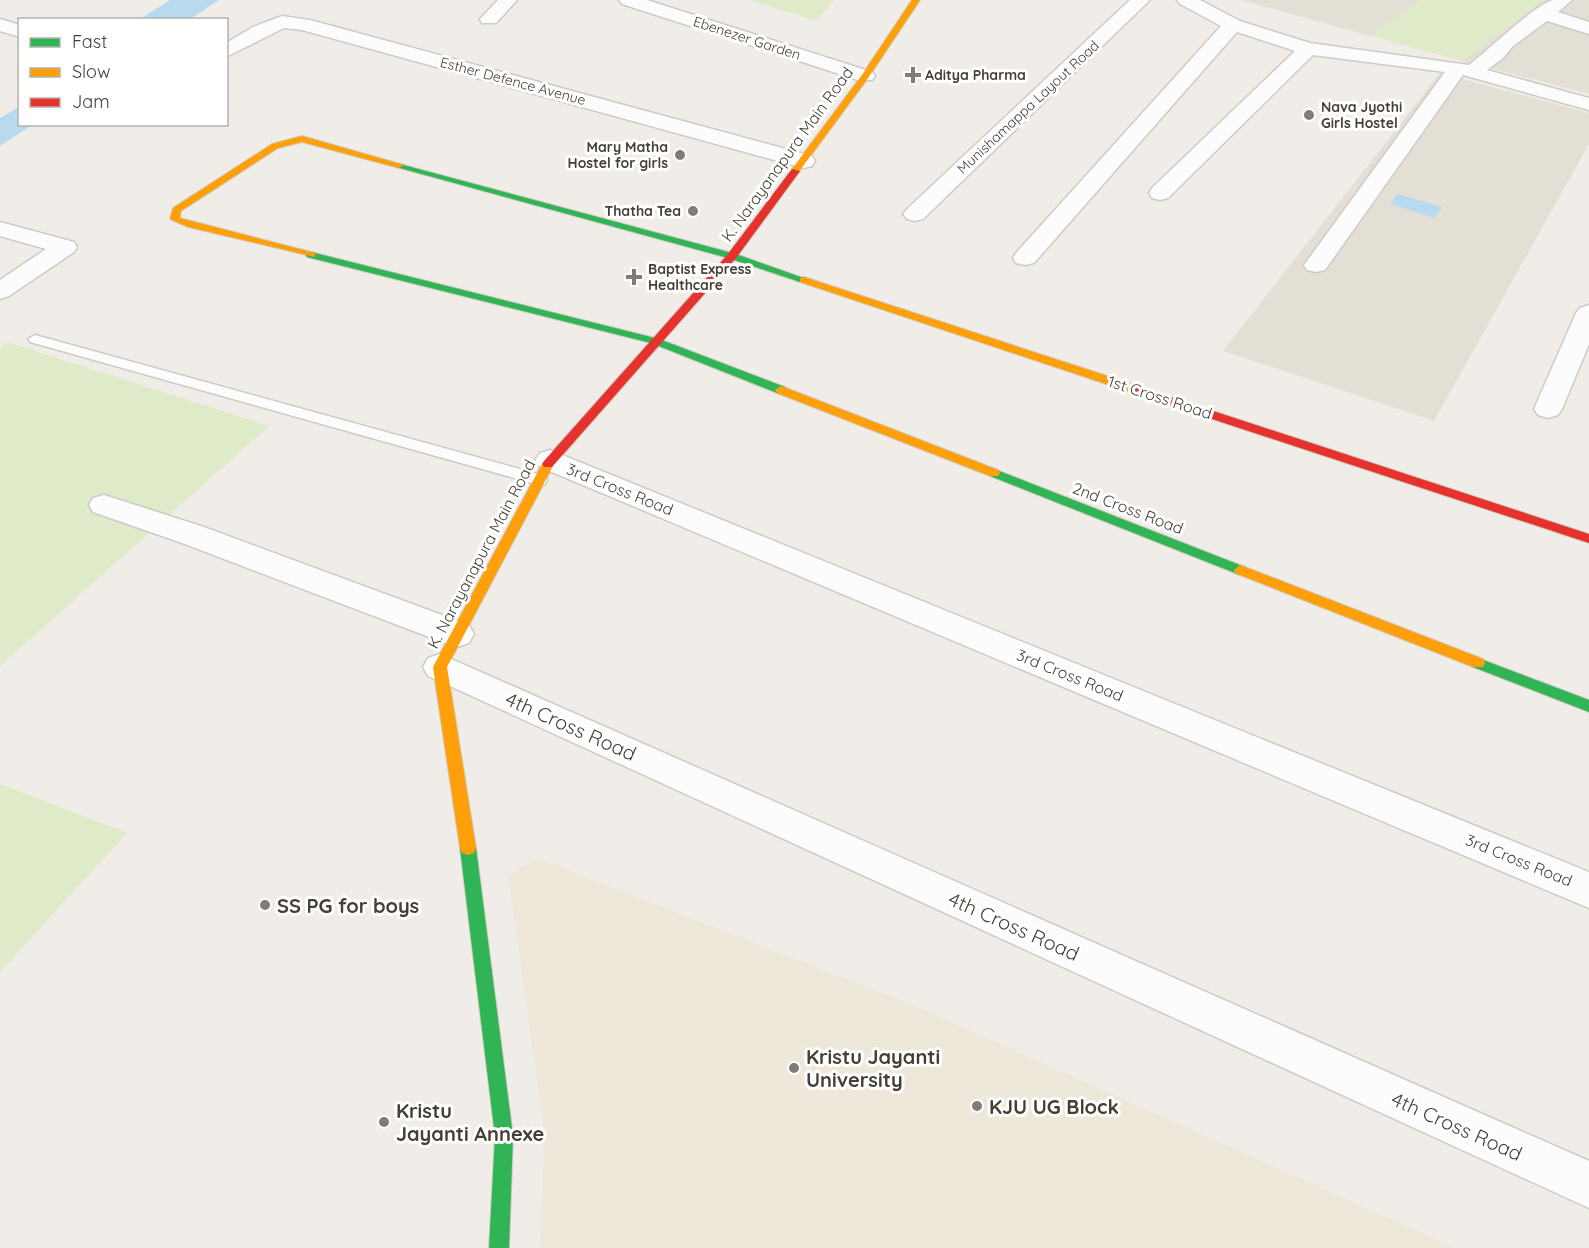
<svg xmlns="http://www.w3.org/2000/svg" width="1589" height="1248" font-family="Quicksand,sans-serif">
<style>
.residential{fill:#e4dfd5}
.education{fill:#eee8da}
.green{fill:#deeac8}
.water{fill:#b8daee}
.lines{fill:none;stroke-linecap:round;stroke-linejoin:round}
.lane-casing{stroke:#cecbc6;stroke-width:3}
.street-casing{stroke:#cecbc6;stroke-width:3}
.fast-casing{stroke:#cfcabf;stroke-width:2}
.slow-casing{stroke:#cfcabf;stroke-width:2}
.jam-casing{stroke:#cfcabf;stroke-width:2}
.lane{fill:#fdfcfc;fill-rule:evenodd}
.street{fill:#fdfcfc;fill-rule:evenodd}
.fast{fill:#30b455;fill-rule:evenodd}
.slow{fill:#ff9f0a;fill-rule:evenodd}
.jam{fill:#e5322d;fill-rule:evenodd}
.poi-dot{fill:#817c74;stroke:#fff;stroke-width:2}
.labels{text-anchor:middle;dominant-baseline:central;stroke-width:6;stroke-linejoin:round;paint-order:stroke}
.far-street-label{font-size:14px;fill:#453f35;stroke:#fff}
.far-poi-label{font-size:14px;font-weight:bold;fill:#453f35;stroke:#fff;text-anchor:start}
.street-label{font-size:16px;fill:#453f35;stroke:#fff}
.near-street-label{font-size:20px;fill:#453f35;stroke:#fff}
.near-poi-label{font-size:20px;font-weight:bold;fill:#453f35;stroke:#fff;text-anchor:start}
</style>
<rect width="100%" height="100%" fill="#f0ede8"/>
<path class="residential" d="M 1241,0 L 1421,0 L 1370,36 Z
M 1543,0 L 1589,0 L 1589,94 L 1462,61 Z
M 1440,73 L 1589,113 L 1589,144 L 1434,421 L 1223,351 Z"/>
<path class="education" d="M 537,858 L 911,1004 L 1456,1248 L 540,1248 L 544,1132 L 508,876 Z"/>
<path class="green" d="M 750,0 L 834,0 L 816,21 Z
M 1421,0 L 1543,0 L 1462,61 L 1370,36 Z
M 7,342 L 269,426 L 0,666 L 0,349 Z
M 0,784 L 127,833 L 0,972 Z"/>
<path class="water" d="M 170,0 L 219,0 L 190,19 L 140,19 Z
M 19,107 L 20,124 L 32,125 L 0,146 L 0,118 Z
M 1398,194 L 1442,207 L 1435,218 L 1390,204 Z"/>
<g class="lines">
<g class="lane-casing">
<path id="lane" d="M 35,335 L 545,476 L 547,480 L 545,484 L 539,485 L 30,342 L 28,339 Z"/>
</g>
<g class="street-casing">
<path id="street" d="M 498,0 L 517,0 L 496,23 L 482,23 L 480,19 Z
M 619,0 L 647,0 L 872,72 L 875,76 L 872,80 L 858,80 L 622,4 Z
M 1130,0 L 1150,0 L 923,219 L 915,221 L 907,219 L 903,214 L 907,209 Z
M 1177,0 L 1200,0 L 1240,21 L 1310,43 L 1469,65 C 1485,53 1537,3 1553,0 C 1559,0 1566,0 1572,0 L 1558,12 L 1589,22 L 1589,34 L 1547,21 L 1513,46 L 1503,58 L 1487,70 L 1589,98 L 1589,110 L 1463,75 L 1325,270 L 1316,272 L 1307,270 L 1304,265 L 1445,72 L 1313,55 L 1168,198 L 1160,200 L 1152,198 L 1149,193 L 1152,188 L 1295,51 L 1237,32 L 1034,263 L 1025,265 L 1016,263 L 1013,258 L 1016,253 L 1221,26 L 1180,4 Z
M 282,16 L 310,20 L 812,156 L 815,161 L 812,166 L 804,168 L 796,166 L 302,30 L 284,28 L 226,57 L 226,43 L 253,27 Z
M 0,19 L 20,25 L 20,37 L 0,31 Z
M 0,222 L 74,242 L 77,247 L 74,252 L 9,296 L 0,299 L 0,280 L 46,249 L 0,236 Z
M 1589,305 L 1589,344 L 1562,409 L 1558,415 L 1548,418 L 1538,415 L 1534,409 L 1576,313 L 1580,308 Z
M 550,450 L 1589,872 L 1589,908 L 540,467 L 535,460 L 540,453 Z
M 104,495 L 204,527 L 469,625 L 474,634 L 469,643 L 457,647 L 445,643 L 182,543 L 93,512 L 89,505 L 93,498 Z
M 440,654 L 1589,1161 L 1589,1208 L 428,676 L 423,667 L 428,658 Z"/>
</g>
<g class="fast-casing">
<path id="fast" d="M 396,163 L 736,254 L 809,280 L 808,282 L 800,282 L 728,258 L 396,167 Z
M 311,252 L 659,339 L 785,387 L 787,390 L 781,394 L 777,393 L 651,343 L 307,257 L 306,255 Z
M 994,469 L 1245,567 L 1246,570 L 1240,575 L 1235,573 L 990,476 L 988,473 L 990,470 Z
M 1478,658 L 1589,700 L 1589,712 L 1473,667 L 1471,663 L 1473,659 Z
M 468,841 L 474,843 L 476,848 L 513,1136 L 509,1248 L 489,1248 L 495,1136 L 460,848 L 462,843 Z"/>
</g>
<g class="slow-casing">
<path id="slow" d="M 912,0 L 920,0 L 868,78 L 798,173 L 792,173 L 792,169 L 862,75 Z
M 302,136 L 404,165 L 399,168 L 302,142 L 278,148 L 181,211 L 180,218 L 315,253 L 315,257 L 188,227 L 170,219 L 173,208 L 272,144 Z
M 804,277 L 1141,387 L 1143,390 L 1137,394 L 1133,393 L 800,282 L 800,278 Z
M 781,386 L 998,470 L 1000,473 L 998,476 L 990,476 L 777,393 L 775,390 Z
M 548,460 L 554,464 L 447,667 L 476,848 L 474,853 L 468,855 L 462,853 L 460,848 L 433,667 L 542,464 Z
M 1240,565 L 1483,659 L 1485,663 L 1483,667 L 1473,667 L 1235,573 L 1234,570 Z"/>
</g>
<g class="jam-casing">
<path id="jam" d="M 792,169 L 800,171 L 736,258 L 552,467 L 544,467 L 542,464 L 544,461 L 728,254 Z
M 1137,386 L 1589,534 L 1589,543 L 1133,393 L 1131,390 Z"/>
</g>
<use href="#lane" class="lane"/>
<use href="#street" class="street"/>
<use href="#fast" class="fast"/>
<use href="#slow" class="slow"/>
<use href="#jam" class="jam"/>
</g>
<g class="poi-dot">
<path d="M910 66h6v6h6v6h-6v6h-6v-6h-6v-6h6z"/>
<circle cx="1309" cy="115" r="6"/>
<circle cx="680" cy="155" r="6"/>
<circle cx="693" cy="211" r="6"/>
<path d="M631 268h6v6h6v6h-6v6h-6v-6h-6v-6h6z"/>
<circle cx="265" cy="905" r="6"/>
<circle cx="794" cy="1068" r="6"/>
<circle cx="977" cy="1106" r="6"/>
<circle cx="384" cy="1122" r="6"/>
</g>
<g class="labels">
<g class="far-street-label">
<text transform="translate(747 38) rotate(18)">Ebenezer Garden</text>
<text transform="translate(513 81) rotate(15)">Esther Defence Avenue</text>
<text transform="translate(1028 107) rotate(-43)">Munishamappa Layout Road</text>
</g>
<g class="far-poi-label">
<text x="925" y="75">Aditya Pharma</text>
<text x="1321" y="107">Nava Jyothi<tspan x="1321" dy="16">Girls Hostel</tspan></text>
<text x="668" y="147" text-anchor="end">Mary Matha<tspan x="668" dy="16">Hostel for girls</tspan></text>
<text x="681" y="211" text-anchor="end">Thatha Tea</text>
<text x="648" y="269">Baptist Express<tspan x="648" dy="16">Healthcare</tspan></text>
</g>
<g class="street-label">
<text transform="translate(787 154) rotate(-54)">K. Narayanapura Main Road</text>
<text transform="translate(1160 397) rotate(18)">1st Cross Road</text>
<text transform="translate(620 489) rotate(22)">3rd Cross Road</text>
<text transform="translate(1128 508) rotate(21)">2nd Cross Road</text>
<text transform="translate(481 554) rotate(-62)">K. Narayanapura Main Road</text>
<text transform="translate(1070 675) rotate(22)">3rd Cross Road</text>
<text transform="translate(1519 860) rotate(22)">3rd Cross Road</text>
</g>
<g class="near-street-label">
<text transform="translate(571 726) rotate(24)">4th Cross Road</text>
<text transform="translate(1014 926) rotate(24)">4th Cross Road</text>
<text transform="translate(1457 1126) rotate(24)">4th Cross Road</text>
</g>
<g class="near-poi-label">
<text x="277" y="905">SS PG for boys</text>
<text x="806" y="1056">Kristu Jayanti<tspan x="806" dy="23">University</tspan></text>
<text x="989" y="1106">KJU UG Block</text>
<text x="396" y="1110">Kristu<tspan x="396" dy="23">Jayanti Annexe</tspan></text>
</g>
</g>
<rect x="18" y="18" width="210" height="108" fill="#ffffff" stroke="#b5b2ae" stroke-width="1.5"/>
<rect x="30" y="38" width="30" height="9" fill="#30b455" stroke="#b5b2ae" stroke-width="1.5"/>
<text x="72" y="48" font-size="18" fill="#453f35">Fast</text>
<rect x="30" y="68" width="30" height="9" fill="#ff9f0a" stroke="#b5b2ae" stroke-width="1.5"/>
<text x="72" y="78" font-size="18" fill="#453f35">Slow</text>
<rect x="30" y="98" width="30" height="9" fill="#e5322d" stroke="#b5b2ae" stroke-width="1.5"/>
<text x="72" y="108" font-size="18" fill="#453f35">Jam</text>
</svg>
